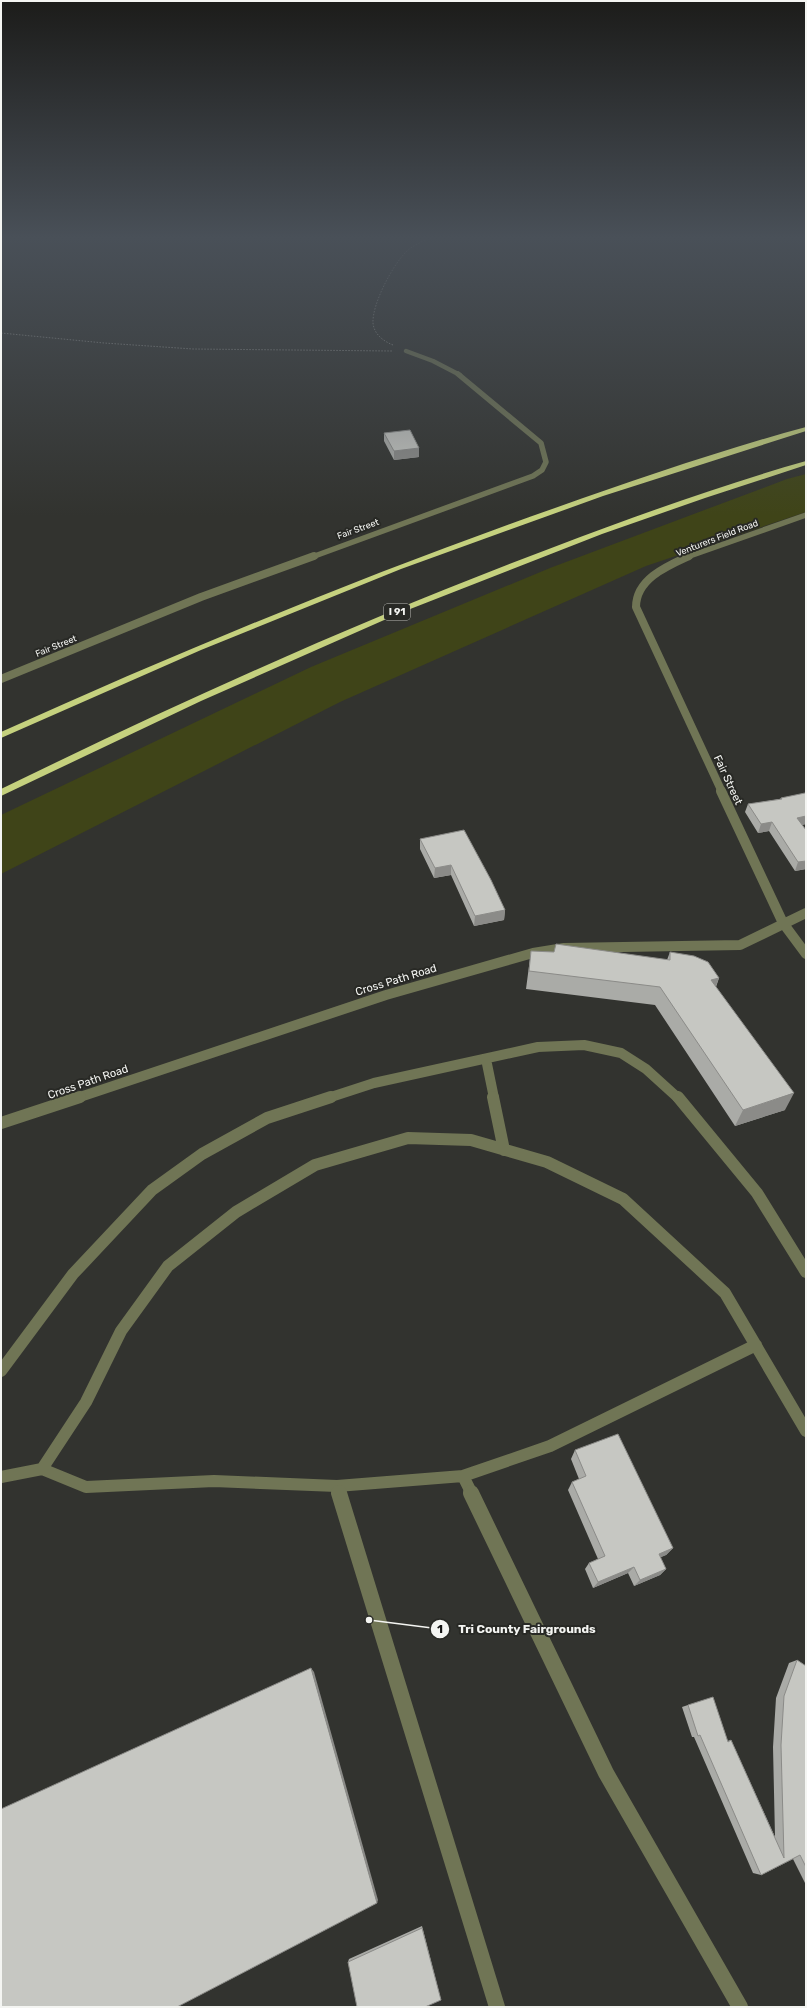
<svg xmlns="http://www.w3.org/2000/svg" width="807" height="2008" font-family="Rubik,sans-serif">
<style>
.green{fill:#3f4418}
.lines{fill:none;stroke-linecap:round;stroke-linejoin:round}
.path{stroke:#898a86;stroke-width:1;stroke-dasharray:1.5 1.5;stroke-linecap:butt}
.minor-far5{stroke:#707555;stroke-width:4.5}
.minor-far4{stroke:#707555;stroke-width:5.5}
.minor-far3{stroke:#707555;stroke-width:8}
.minor-far2{stroke:#707555;stroke-width:10}
.minor-far1{stroke:#707555;stroke-width:12}
.minor{stroke:#707555;stroke-width:16}
.highway{fill:#c5d17e;fill-rule:evenodd}
.wall{fill:#aaaba7}
.shaded-wall{fill:#8b8b88}
.building{fill:#c6c7c2;stroke:#8b8b88}
.labels{text-anchor:middle;dominant-baseline:central;stroke-width:4;stroke-linejoin:round;paint-order:stroke}
.far-street-label{font-size:9px;fill:#f4f5f2;stroke:#282925}
.shield{fill:#282925;stroke:#b7b8b4;stroke-width:1}
.shield-label{font-size:10px;font-weight:bold;fill:#f4f5f2}
.street-label{font-size:11px;fill:#f4f5f2;stroke:#282925}
.leader{fill:none;stroke:#f4f5f2;stroke-width:1.5}
.callout-dot{fill:#f4f5f2;stroke:#282925;stroke-width:1.5}
.mark-label{font-size:12px;text-anchor:middle;font-weight:bold;fill:#111}
.callout-label{font-size:12px;text-anchor:middle;font-weight:bold;fill:#f4f5f2;stroke:#282925;stroke-width:4;stroke-linejoin:round;paint-order:stroke}
</style>
<rect width="100%" height="100%" fill="#32332f"/>
<path class="green" d="M 806,474 L 806,512 L 646,566 L 340,702 L 1,874 L 1,815 L 311,667 L 550,568 L 787,479 Z"/>
<g class="lines">
<path class="path" d="M 1,333 L 104,343 L 193,349 L 392,351
M 393,345 C 383,341 374,334 373,323 C 372,304 393,264 407,251 C 415,244 427,239 437,235"/>
<path class="minor-far5" d="M 406,351 L 433,361 L 460,375"/>
<path class="minor-far4" d="M 312,557 L 533,476 L 542,470 L 546,462 L 541,443 L 458,374
M 687,557 L 806,515"/>
<path class="minor-far3" d="M 689,556 C 667,566 636,579 636,607 L 722,792
M 1,679 L 201,597 L 314,556"/>
<path class="minor-far2" d="M 721,791 L 783,923 L 806,954
M 486,1059 L 494,1098
M 77,1098 L 386,995 L 533,953 L 564,948 L 740,945 L 806,913
M 328,1098 L 374,1083 L 538,1047 L 584,1045 L 621,1053 L 646,1069 L 678,1098"/>
<path class="minor-far1" d="M 493,1097 L 504,1150
M 678,1097 L 757,1193 L 806,1272
M 1,1123 L 80,1097
M 1,1371 L 73,1274 L 152,1190 L 202,1154 L 267,1118 L 331,1097
M 42,1469 L 86,1487 L 214,1481 L 337,1486 L 463,1476 L 550,1446 L 756,1345
M 463,1476 L 472,1494
M 1,1477 L 42,1469 L 86,1402 L 121,1331 L 168,1266 L 236,1212 L 315,1165 L 408,1138 L 471,1140 L 547,1162 L 623,1199 L 725,1293 L 806,1431
M 337,1486 L 339,1494"/>
<path class="minor" d="M 339,1493 L 497,2007
M 471,1493 L 606,1773 L 740,2007"/>
<path class="highway" d="M 806,427 L 806,431 L 603,496 L 401,569 L 201,650 L 1,738 L 1,732 C 183,650 367,574 555,508 C 638,479 721,450 806,427 Z
M 806,461 L 806,465 L 705,498 L 602,534 L 400,613 L 201,701 L 1,796 L 1,789 C 182,701 365,618 554,547 C 636,516 721,485 806,461 Z"/>
</g>
<path class="wall" d="M 384,433 L 419,448 L 419,457 L 394,460 L 384,441 Z
M 806,794 L 806,824 L 802,825 L 806,869 L 795,871 L 769,831 L 758,833 L 745,812 L 748,804 L 780,799 L 781,798 Z
M 420,839 L 505,910 L 504,920 L 474,926 L 451,875 L 434,878 L 420,849 Z
M 531,951 L 667,960 L 670,952 L 719,978 L 716,987 L 785,1110 L 735,1126 L 655,1005 L 526,989 Z
M 575,1450 L 673,1548 L 666,1555 L 660,1557 L 666,1569 L 660,1575 L 634,1586 L 628,1573 L 593,1588 L 585,1569 L 589,1563 L 598,1559 L 568,1490 L 572,1482 L 579,1479 L 571,1459 Z
M 797,1660 L 806,1666 L 806,1885 L 793,1859 L 761,1875 L 753,1873 L 694,1737 L 692,1737 L 682,1707 L 688,1705 L 727,1741 L 731,1740 L 775,1837 L 773,1747 L 776,1698 L 789,1663 Z
M 422,1926 L 441,2000 L 348,1962 L 349,1959 Z"/>
<path class="shaded-wall" d="M 419,448 L 419,457 L 394,460 L 394,451 Z
M 806,816 L 806,824 L 794,826 L 797,818 Z
M 772,822 L 769,831 L 758,833 L 761,824 Z
M 806,861 L 806,869 L 795,871 L 798,862 Z
M 451,865 L 451,875 L 434,878 L 435,868 Z
M 505,910 L 504,920 L 474,926 L 475,916 Z
M 719,978 L 712,996 L 711,980 Z
M 794,1093 L 785,1110 L 735,1126 L 743,1110 Z
M 673,1548 L 666,1555 L 653,1561 L 659,1554 Z
M 634,1567 L 628,1573 L 593,1588 L 598,1582 Z
M 666,1569 L 660,1575 L 634,1586 L 640,1580 Z
M 311,1668 L 314,1672 L 378,1900 L 377,1903 Z"/>
<path class="building" d="M 410,430 L 419,448 L 394,451 L 384,433 Z
M 805,793 L 806,794 L 806,816 L 797,818 L 806,830 L 806,861 L 798,862 L 772,822 L 761,824 L 748,804 L 782,799 L 781,798 Z
M 464,830 L 491,880 L 505,910 L 475,916 L 451,865 L 435,868 L 420,839 Z
M 556,944 L 670,960 L 670,952 L 694,956 L 708,962 L 719,978 L 711,980 L 794,1093 L 743,1110 L 660,987 L 529,971 L 531,951 L 554,952 Z
M 618,1434 L 673,1548 L 659,1554 L 666,1569 L 640,1580 L 634,1567 L 598,1582 L 589,1563 L 605,1556 L 572,1482 L 586,1476 L 575,1450 Z
M 797,1660 L 806,1666 L 806,1867 L 800,1855 L 761,1875 L 700,1735 L 698,1736 L 688,1705 L 713,1697 L 728,1742 L 731,1740 L 784,1858 L 781,1745 L 784,1696 Z
M 311,1668 L 377,1903 L 177,2007 L 1,2007 L 1,1809 Z
M 422,1928 L 441,2000 L 425,2007 L 357,2007 L 348,1962 Z"/>
<linearGradient id="sky" x2="0" y2="1"><stop stop-color="#1c1c1a"/><stop offset="0.46" stop-color="#495058"/><stop offset="1" stop-color="#495058" stop-opacity="0"/></linearGradient>
<rect width="807" height="516" fill="url(#sky)"/>
<g class="labels">
<g class="far-street-label">
<text transform="translate(358 529) rotate(-20)">Fair Street</text>
<text transform="translate(717 538) rotate(-21)">Venturers Field Road</text>
<text transform="translate(56 646) rotate(-22)">Fair Street</text>
</g>
<rect class="shield" x="384" y="604" width="26" height="16" rx="3"/>
<g class="shield-label">
<text x="397" y="612">I 91</text>
</g>
<g class="street-label">
<text transform="translate(728 780) rotate(65)">Fair Street</text>
<text transform="translate(396 980) rotate(-17)">Cross Path Road</text>
<text transform="translate(88 1082) rotate(-19)">Cross Path Road</text>
</g>
</g>
<path class="leader" d="M369 1620L440 1629"/>
<g class="callout-dot">
<circle cx="369" cy="1620" r="4"/>
<circle cx="440" cy="1629" r="10"/>
</g>
<g class="mark-label">
<text x="440" y="1633">1</text>
</g>
<g class="callout-label">
<text x="527" y="1633">Tri County Fairgrounds</text>
</g>
<rect width="807" height="2008" fill="none" stroke="#f4f5f2" stroke-width="4"/>
</svg>
